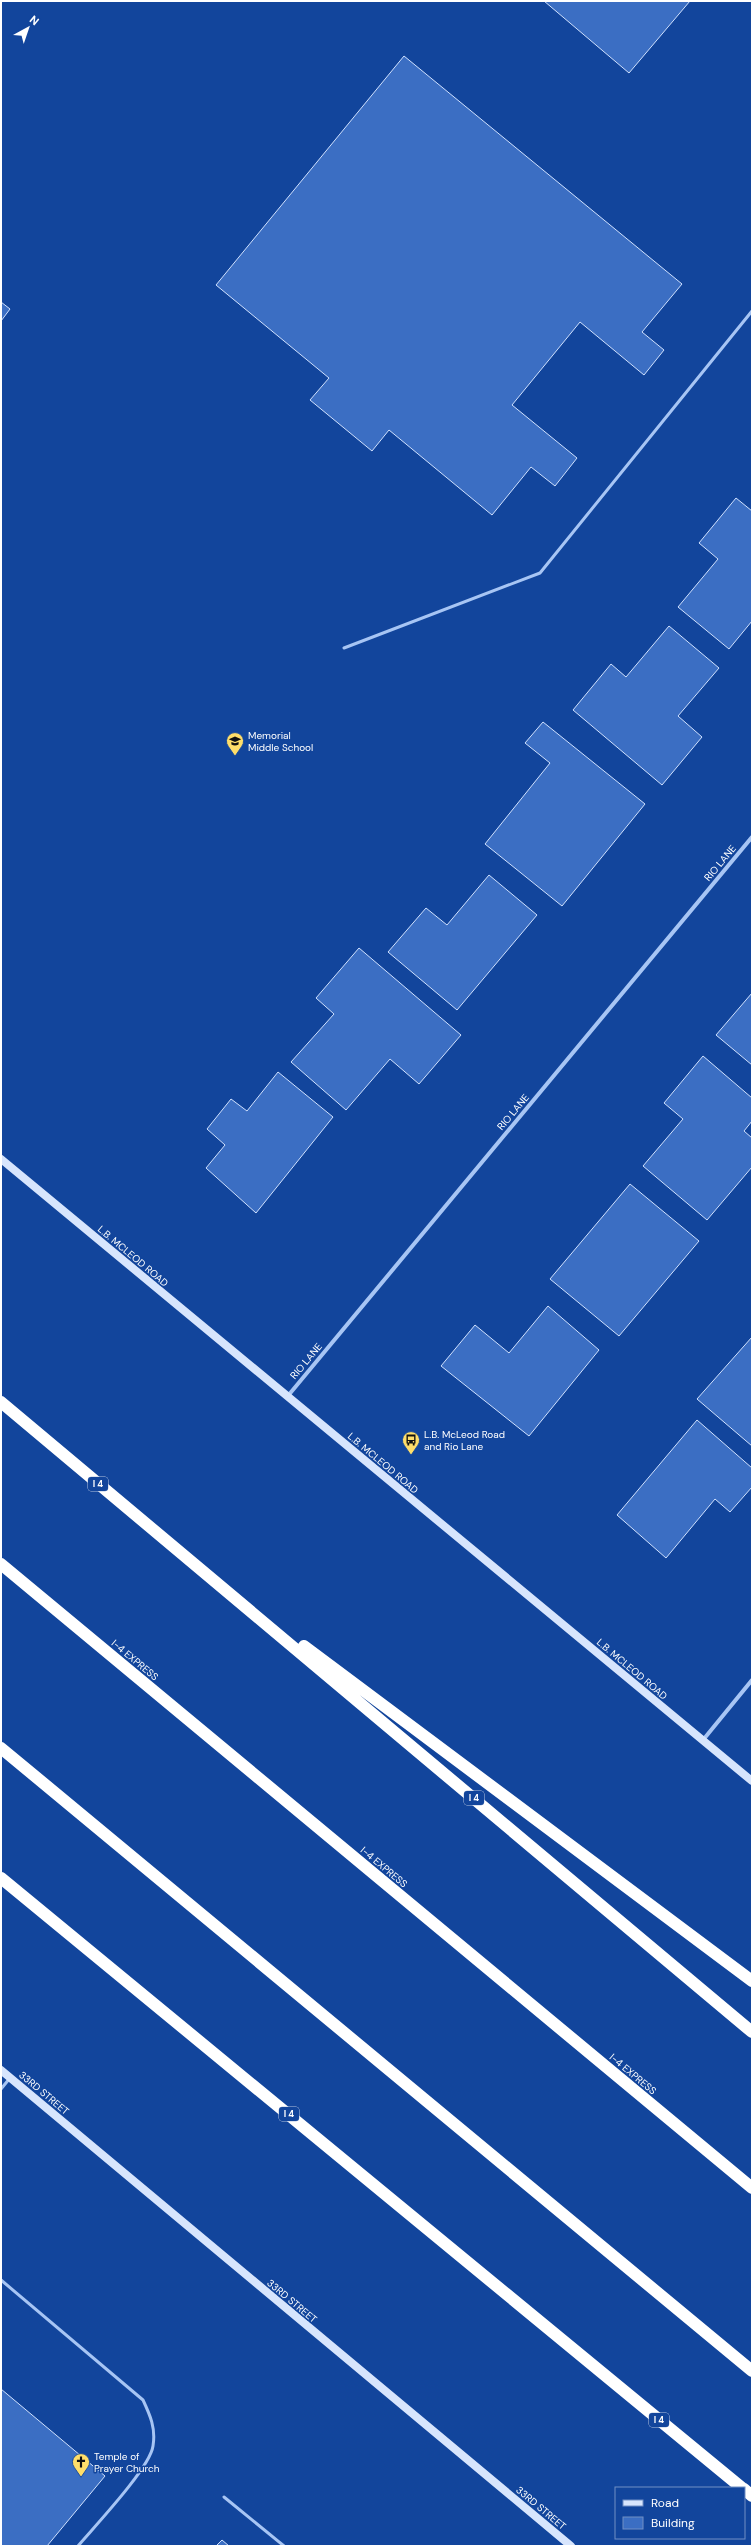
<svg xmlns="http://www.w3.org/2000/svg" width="753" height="2547" font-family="'DM Sans',sans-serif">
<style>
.building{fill:#3b6ec3;stroke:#d0e1fe}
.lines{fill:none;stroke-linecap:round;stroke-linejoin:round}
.lane{stroke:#a7c5f4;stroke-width:3}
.street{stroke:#a7c5f4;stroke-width:4}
.secondary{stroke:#d7e5fd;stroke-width:8}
.highway{stroke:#fff;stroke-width:12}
.labels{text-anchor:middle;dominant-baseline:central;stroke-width:3;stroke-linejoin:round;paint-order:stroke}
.shield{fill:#12459c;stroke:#b8c7e1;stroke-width:1}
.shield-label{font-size:9px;font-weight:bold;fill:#fff}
.poi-label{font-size:10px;fill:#fff;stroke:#12459c;text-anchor:start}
.street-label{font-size:10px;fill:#fff;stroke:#12459c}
</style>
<rect width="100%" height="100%" fill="#12459c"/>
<path class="building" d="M 544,1 L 690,1 L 629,73 Z
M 404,56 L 682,284 L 642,332 L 664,350 L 644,375 L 580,322 L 512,405 L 577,458 L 555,486 L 531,467 L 492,515 L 389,430 L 372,451 L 310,400 L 329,378 L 216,285 Z
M 1,302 L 10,309 L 1,321 Z
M 736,498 L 752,511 L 752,621 L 729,649 L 678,607 L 718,559 L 699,543 Z
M 669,626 L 719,668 L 678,716 L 702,737 L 662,785 L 573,710 L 611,664 L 626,677 Z
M 543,722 L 645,804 L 562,906 L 485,844 L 550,763 L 525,743 Z
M 489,875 L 537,915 L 457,1010 L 388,952 L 426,908 L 447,925 Z
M 359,948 L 461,1035 L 419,1084 L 390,1059 L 346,1110 L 291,1062 L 334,1014 L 316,998 Z
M 752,993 L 752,1065 L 716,1035 Z
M 703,1056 L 752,1098 L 752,1121 L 744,1131 L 752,1138 L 752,1167 L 707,1220 L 643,1166 L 683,1119 L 664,1103 Z
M 278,1072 L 333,1117 L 256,1213 L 206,1168 L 225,1145 L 207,1129 L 231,1099 L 247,1111 Z
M 630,1184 L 699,1241 L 619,1336 L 550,1279 Z
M 548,1306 L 599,1350 L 529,1436 L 441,1366 L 475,1325 L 509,1353 Z
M 752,1337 L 752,1446 L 697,1399 Z
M 697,1420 L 752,1468 L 752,1487 L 730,1512 L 715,1499 L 666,1558 L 617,1515 Z
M 1,2389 L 105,2476 L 47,2546 L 1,2546 Z
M 222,2540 L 229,2546 L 216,2546 Z"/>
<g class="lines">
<path class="lane" d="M 344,648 L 540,573 L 752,311
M 1,2089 L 10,2078
M 1,2280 L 143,2400 C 150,2415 156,2428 153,2446 C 150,2468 94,2527 78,2546
M 224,2497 L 284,2546"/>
<path class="street" d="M 287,1397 L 752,837
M 703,1740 L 752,1680"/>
<path class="secondary" d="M 1,1159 L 752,1781
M 1,2070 L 571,2546"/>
<path class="highway" d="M 1,1402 L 752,2032
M 1,1564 L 752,2188
M 304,1646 L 752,1981
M 1,1748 L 752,2371
M 1,1878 L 742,2488
M 744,2489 L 752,2496"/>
</g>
<defs>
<g id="school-pin" transform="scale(0.9)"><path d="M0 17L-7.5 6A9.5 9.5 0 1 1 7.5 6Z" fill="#ffde6a" stroke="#12459c"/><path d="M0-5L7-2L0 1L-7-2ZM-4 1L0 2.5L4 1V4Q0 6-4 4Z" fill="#111"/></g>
<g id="bus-pin" transform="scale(0.9)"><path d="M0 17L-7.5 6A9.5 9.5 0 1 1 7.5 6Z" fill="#ffde6a" stroke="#12459c"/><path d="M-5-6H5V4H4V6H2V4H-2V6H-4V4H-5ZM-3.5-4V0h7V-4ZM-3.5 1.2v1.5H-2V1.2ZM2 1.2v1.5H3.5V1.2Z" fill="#111"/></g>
<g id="church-pin" transform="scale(0.9)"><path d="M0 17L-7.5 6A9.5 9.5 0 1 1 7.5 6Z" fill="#ffde6a" stroke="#12459c"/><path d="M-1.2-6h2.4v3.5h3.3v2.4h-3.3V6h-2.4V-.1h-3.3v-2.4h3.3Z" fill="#111"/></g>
</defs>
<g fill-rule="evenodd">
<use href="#school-pin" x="235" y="741"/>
<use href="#bus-pin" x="411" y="1440"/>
<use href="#church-pin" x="81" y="2462"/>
</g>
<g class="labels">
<g class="shield">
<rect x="88" y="1477" width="20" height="14" rx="3"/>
<rect x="464" y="1791" width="20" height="14" rx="3"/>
<rect x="279" y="2107" width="20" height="14" rx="3"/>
<rect x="649" y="2413" width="20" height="14" rx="3"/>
</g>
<g class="shield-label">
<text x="98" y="1484">I 4</text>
<text x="474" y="1798">I 4</text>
<text x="289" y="2114">I 4</text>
<text x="659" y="2420">I 4</text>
</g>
<g class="poi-label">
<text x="248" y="735">Memorial<tspan x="248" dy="12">Middle School</tspan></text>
<text x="424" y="1434">L.B. McLeod Road<tspan x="424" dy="12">and Rio Lane</tspan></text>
<text x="94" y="2456">Temple of<tspan x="94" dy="12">Prayer Church</tspan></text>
</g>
<g class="street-label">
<text transform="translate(720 863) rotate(-50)">RIO LANE</text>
<text transform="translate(513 1112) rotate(-50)">RIO LANE</text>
<text transform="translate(133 1256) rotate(40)">L.B. MCLEOD ROAD</text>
<text transform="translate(306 1361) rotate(-50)">RIO LANE</text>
<text transform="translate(383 1463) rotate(40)">L.B. MCLEOD ROAD</text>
<text transform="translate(135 1660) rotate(40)">I-4 EXPRESS</text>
<text transform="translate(632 1669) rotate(40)">L.B. MCLEOD ROAD</text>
<text transform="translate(384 1867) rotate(40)">I-4 EXPRESS</text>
<text transform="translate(633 2074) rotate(40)">I-4 EXPRESS</text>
<text transform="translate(44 2093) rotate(40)">33RD STREET</text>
<text transform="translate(292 2301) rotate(40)">33RD STREET</text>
<text transform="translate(541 2508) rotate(40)">33RD STREET</text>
</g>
</g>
<rect width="753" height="2547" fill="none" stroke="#ffffff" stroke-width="4"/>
<rect x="615" y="2487" width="130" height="52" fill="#12459c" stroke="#718fc4"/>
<rect x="623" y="2500" width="20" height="6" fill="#d7e5fd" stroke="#718fc4"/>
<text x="651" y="2507" font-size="12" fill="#ffffff">Road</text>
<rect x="623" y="2517" width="20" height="12" fill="#3b6ec3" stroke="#718fc4"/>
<text x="651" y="2527" font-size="12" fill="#ffffff">Building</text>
<g transform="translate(28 28) rotate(40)" stroke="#12459c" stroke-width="3" paint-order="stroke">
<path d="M0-3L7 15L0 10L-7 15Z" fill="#ffffff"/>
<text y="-6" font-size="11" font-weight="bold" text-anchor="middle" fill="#ffffff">N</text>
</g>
</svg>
